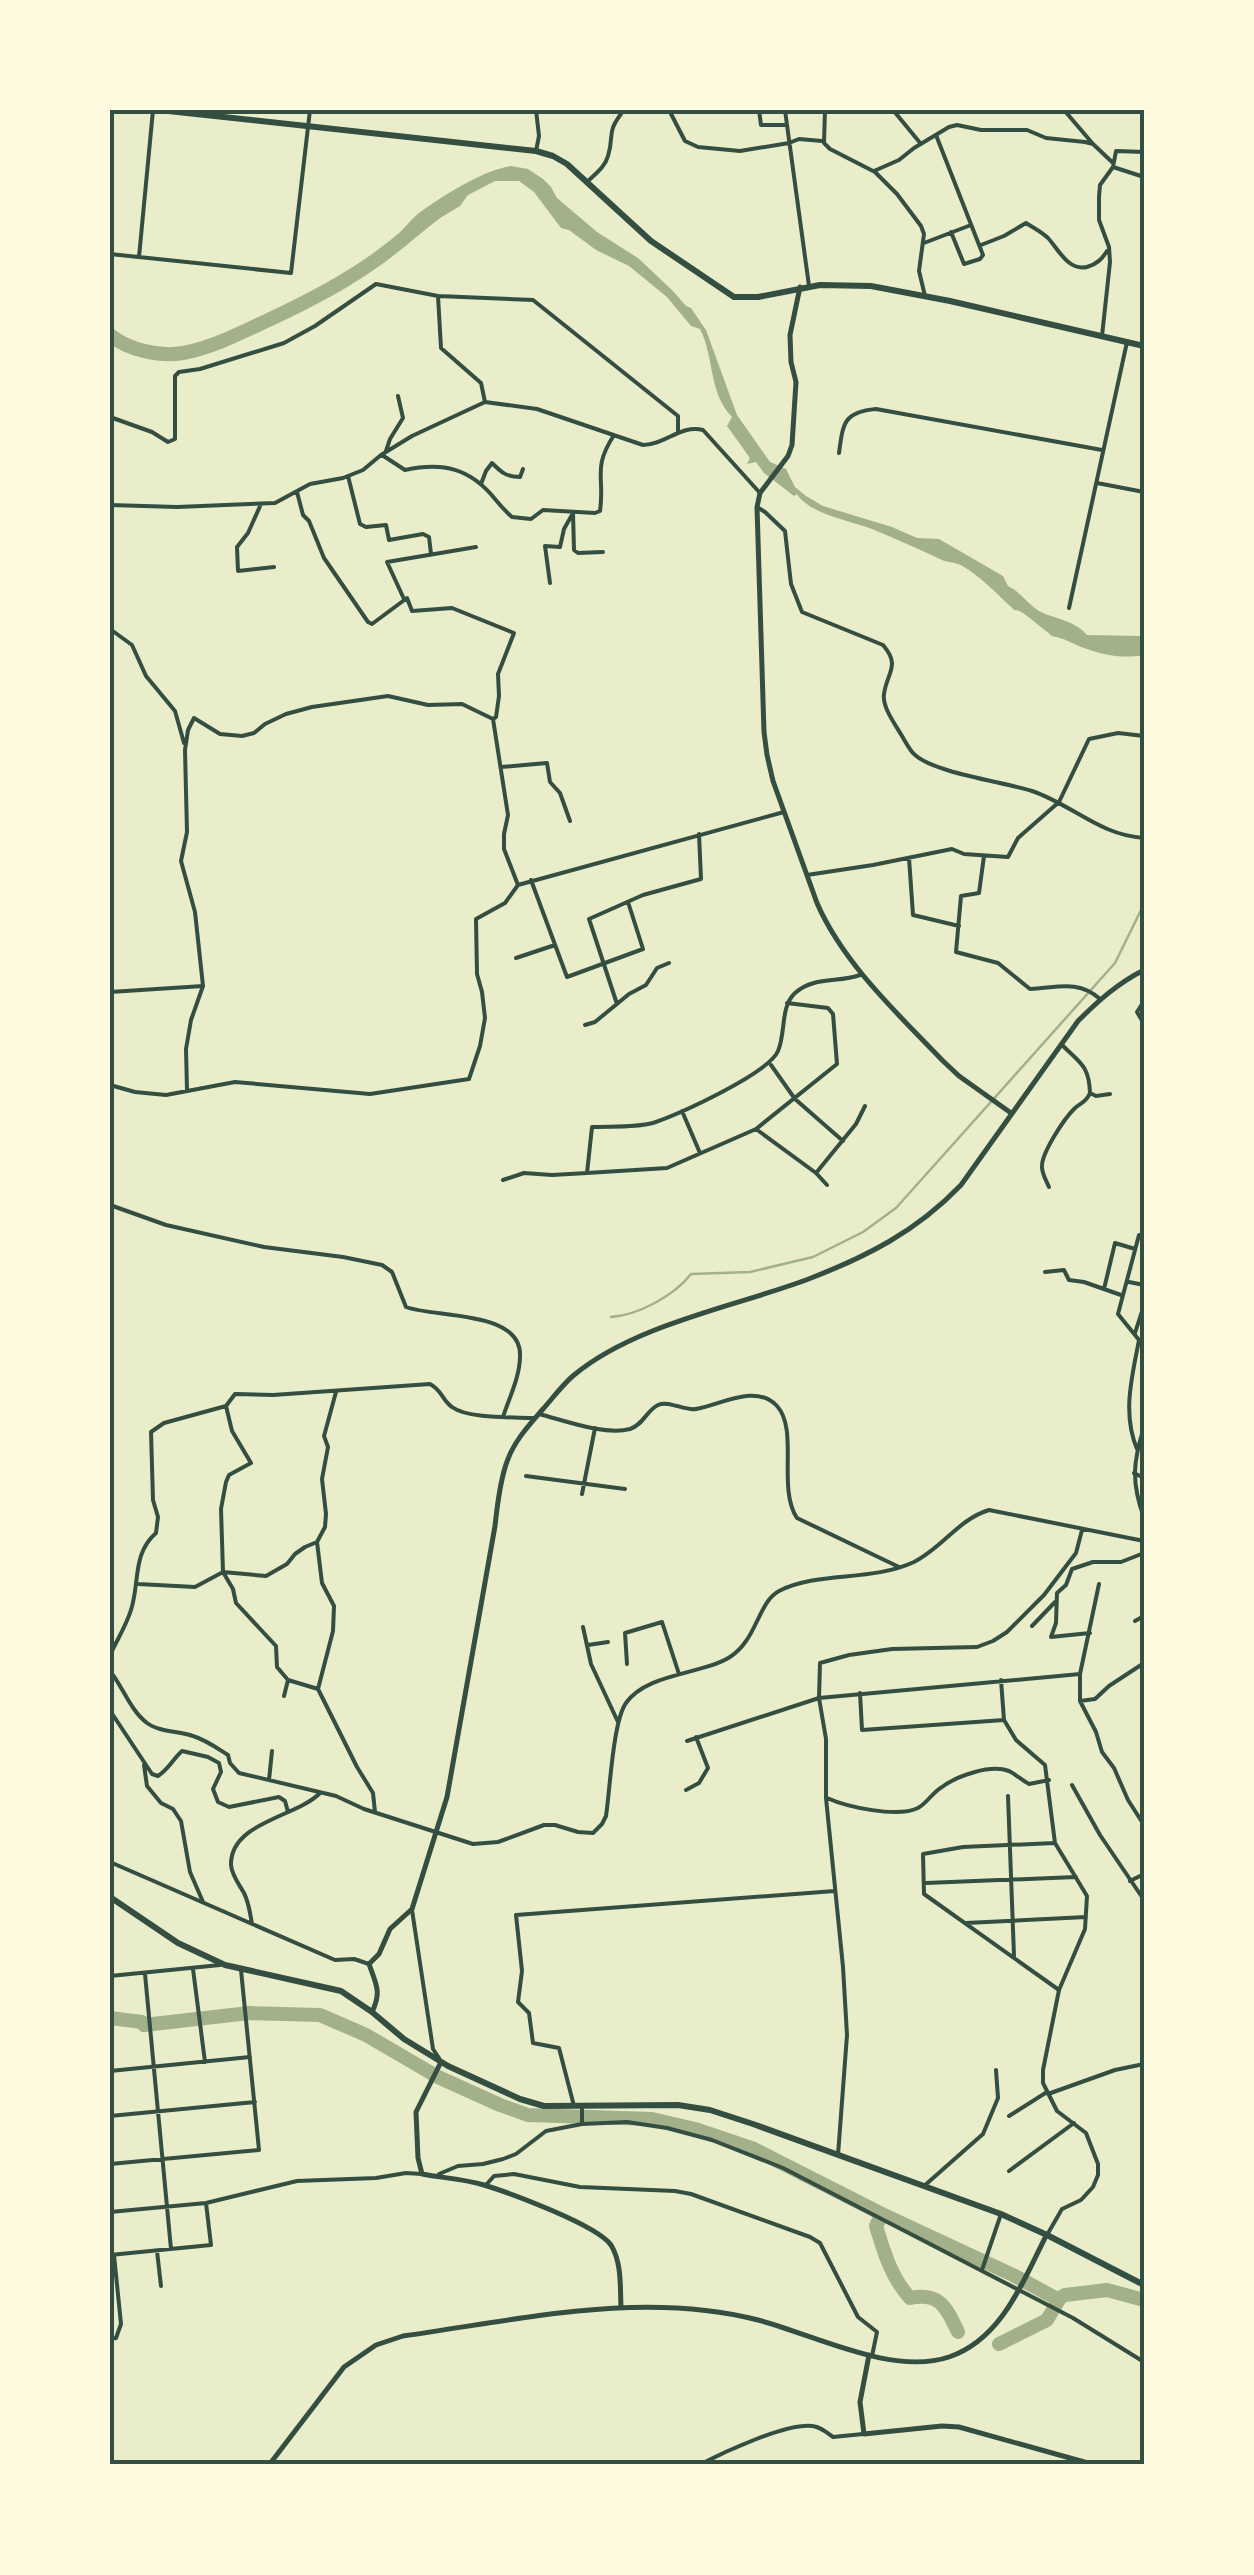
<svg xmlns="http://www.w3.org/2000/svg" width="1254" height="2575" font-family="'IBM Plex Sans',sans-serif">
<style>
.water{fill:#a3b18a}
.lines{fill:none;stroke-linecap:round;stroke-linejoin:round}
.stream{stroke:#a3b18a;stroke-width:2.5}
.river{stroke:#a3b18a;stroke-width:14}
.minor{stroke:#344e41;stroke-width:4}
.tertiary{stroke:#344e41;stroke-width:5}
.secondary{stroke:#344e41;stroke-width:5}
.primary{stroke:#344e41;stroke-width:6}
.neatline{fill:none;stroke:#344e41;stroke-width:4}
</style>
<rect width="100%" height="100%" fill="#e9edc9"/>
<path class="water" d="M 511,166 L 528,169 L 543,179 L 551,187 L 557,198 L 597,232 L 638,258 L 673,291 L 686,306 L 691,308 L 706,330 L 737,415 L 770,462 L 786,469 L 795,487 L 806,496 L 823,506 L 892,527 L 917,538 L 939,539 L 1003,576 L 1008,586 C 1021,592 1029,606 1041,612 C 1058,620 1074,620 1087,635 L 1144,636 L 1144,655 C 1123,659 1103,655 1084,648 C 1073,644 1064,638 1052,636 C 1042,628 1033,620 1023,613 C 1013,607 1018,614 1010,606 C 996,593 981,577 964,567 C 957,562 950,563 942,560 C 919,549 896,539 872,529 C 851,521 809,514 797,494 L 794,496 L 764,473 L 756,462 L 747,464 L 750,458 L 727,426 L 732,417 C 708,392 715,359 700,329 L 691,326 L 667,297 L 629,266 L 596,250 L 569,230 L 561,228 L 534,192 L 519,181 L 495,181 L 468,195 L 460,206 L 440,218 L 405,246 L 397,236 C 404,229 411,219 419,213 C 440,197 485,169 511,166 Z"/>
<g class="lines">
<path class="stream" d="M 611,1317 C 638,1315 674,1296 691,1274 L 750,1272 L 813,1257 L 863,1232 L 896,1208 L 1115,963 L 1144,904"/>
<path class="river" d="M 110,335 C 128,350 160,357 183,353 C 210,348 237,335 262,323 C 316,298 368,271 412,231
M 110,2018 L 142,2022 L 144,2025 L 249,2013 L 320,2015 L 366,2035 L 438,2077 L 500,2105 L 528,2115 L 652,2119 L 695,2129 L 754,2149 L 882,2214 L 876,2226 C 884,2252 891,2277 910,2298 C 940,2292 946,2307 958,2332
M 882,2214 L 1013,2275 L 1059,2300
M 999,2344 L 1047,2320 L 1060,2298 L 1065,2295 L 1107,2290 L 1144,2300"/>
<path class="minor" d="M 669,110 L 685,141 L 698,147 L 740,151 L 789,143 L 799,139 L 822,141
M 759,110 L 761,125 L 787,125 L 809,286
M 785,110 L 787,125
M 825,110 L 824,143 L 830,149 L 875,172 L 897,194 L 921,226 L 924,234 L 919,271 L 925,296
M 893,110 L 921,144
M 1064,110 L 1093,144
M 936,135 L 983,255 L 980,259 L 964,264 L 951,232
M 536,151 L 539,136 L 536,110
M 1113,167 L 1144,177
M 874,171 L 899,160 L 914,148 L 949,127 L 957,125 L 981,130 L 1027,130 L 1046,138 L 1085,142 L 1093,144 L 1112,162
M 587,182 C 595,174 605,167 608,156 C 615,133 605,134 624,110
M 924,243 L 971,225
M 981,245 L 1004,236 L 1026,223 C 1034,228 1042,232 1048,238 C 1059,250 1068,271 1087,267 C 1097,264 1102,259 1107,251
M 110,254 L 291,273 L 310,110
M 139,257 L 153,110
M 438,296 L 441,348 L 481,383 L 485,402
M 1102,336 L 1110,262 L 1109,247 L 1099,220 L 1099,197 L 1100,185 L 1113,167 L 1116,151 L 1144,152
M 110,417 L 152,432 L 168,442 L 175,439 L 175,376 L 179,372 L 200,369 L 284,343 L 315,326 L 376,284 L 438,296 L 533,300 L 678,416 L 678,432
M 386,451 L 390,439 L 403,418 L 398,396
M 839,453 C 843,424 843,412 876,409 L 1102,450
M 382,455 L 405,470 C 443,462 470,468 495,499 C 501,506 505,511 512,517 L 531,519 L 543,510 L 595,513 L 600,511 C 605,476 592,469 614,435
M 348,476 L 360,524 L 366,527 L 386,525 L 389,540 L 423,534 L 429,537 L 431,554
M 1097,483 L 1144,492
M 481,484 L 486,471 L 492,463 C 501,472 506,477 520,477 L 523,469
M 297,492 L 303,515 L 309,521 L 324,558 L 368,622 L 372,624 L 407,598 L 412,611 L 452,608 L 514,633 L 498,674 L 499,696 L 496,717 L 493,719
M 261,504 L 248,533 L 237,547 L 238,571 L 274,567
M 110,505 L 177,507 L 275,503 L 310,484 L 343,478 L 363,470 L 381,455 L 412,436 L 485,402 L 537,409 L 643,445 C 665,445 681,424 703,430 L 760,493
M 757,507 L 765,512 L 785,531 L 791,584 L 802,612 L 883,645 C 901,666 887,672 884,694 C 882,707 895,724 902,736 C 905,741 910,751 915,755 C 935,773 1004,782 1032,791 C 1073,805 1099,835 1144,838
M 573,513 L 574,550 L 578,553 L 603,552
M 550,583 L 545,546 L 560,547 L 564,529 L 573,513
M 404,599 L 387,562 L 476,547
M 1069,608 L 1127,342
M 110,629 L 132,645 L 146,676 L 175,711 L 184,743
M 501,767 L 547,763 L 550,782 L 560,793 L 570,821
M 984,856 L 979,893 L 961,896 L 956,952 L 998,963 L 1030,989 C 1056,988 1078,979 1100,999
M 909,858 L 913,915 L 959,926
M 807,875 L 873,865 L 952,849 L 964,854 L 1008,857 L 1018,838 L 1059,802 L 1089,739 L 1118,733 L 1144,736
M 531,880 L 567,977 L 643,949 L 628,902
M 516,958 L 555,945
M 110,992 L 203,986
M 1144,1001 L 1137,1012 L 1144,1024
M 787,1003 L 828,1008 L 833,1014 L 837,1064 L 756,1129 L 667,1168 L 587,1173 L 592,1127 C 612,1126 634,1128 653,1123 C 679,1114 768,1074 778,1051 C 786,1033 780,1007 795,993 C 814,976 838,983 860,975
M 617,1004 L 589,919 L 643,895 L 701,879 L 699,834
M 585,1025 L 595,1022 L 629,994 L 646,985 L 657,968 L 669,963
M 1061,1044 C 1080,1063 1089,1065 1090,1093 L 1096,1096 L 1110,1094
M 771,1065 L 795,1099 L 843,1141
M 110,1085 L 135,1092 L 166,1095 L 235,1082 L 370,1094 L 469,1079 L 480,1046 L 485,1018 L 482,992 L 477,974 L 476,919 L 505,903 L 518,885 L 784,812
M 187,1090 L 186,1049 L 191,1020 L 203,986 L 195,912 L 181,861 L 187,832 L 185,750 L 188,730 L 194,718 L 220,734 L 242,736 L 254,733 L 265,724 L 286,714 L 312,707 L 388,696 L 428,705 L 462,704 L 493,719 L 508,815 L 504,834 L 504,849 L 518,885
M 682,1111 L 700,1153
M 756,1129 L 816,1173 L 827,1185
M 816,1173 L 856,1124 L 865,1106
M 503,1180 L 524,1173 L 552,1175 L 587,1173
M 1049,1187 C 1046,1180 1041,1172 1042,1165 C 1043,1151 1064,1119 1074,1109 C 1081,1102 1086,1103 1090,1093
M 110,1205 L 166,1225 L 264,1247 L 343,1257 L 382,1265 L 392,1272 L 406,1307 C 435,1318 522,1310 520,1356 C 520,1377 509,1398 503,1417
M 1045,1272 L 1064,1270 L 1069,1280 L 1084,1282 L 1121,1295
M 1129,1282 L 1144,1285
M 1104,1289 L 1115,1243 L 1135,1249
M 1135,1333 L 1144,1305
M 336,1392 L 324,1436 L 328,1447 L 322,1479 L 326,1514 L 325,1527 L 317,1542 L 322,1583 L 334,1606 L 333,1631 L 318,1689 L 357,1767 L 373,1793 L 375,1812
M 226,1406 L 232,1431 L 251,1463 L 229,1475 L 226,1482 L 221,1509 L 223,1572 L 233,1589 L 236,1603 L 276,1646 L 277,1667 L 288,1680 L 318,1689
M 539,1414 C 563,1420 605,1436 630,1429 C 643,1425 647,1410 658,1405 C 669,1400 684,1411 696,1409 C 720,1405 756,1383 777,1406 C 799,1430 777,1488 797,1518 L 899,1567
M 1144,1427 C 1133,1462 1131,1482 1144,1518
M 1137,1449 C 1122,1413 1132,1377 1139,1340 L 1118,1314 L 1139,1235 L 1144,1236
M 1134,1473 L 1144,1478
M 526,1476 L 625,1489
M 582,1494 L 595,1428
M 138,1584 L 195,1587 L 223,1572 L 266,1576 L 287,1564 L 295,1554 L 305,1547 L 317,1542
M 1099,1584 L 1080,1674 L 1080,1701 L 1096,1732 L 1102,1752 L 1114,1768 L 1128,1800 L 1144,1825
M 1135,1621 L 1144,1616
M 1032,1626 L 1055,1602
M 583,1627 L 591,1664 L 618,1722
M 1090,1633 L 1051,1637 L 1056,1623 L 1057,1593 L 1066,1585 L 1072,1569 L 1093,1562 L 1121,1562 L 1144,1553
M 588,1645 L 608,1642
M 110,1655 C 117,1640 126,1626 131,1610 C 140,1582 132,1554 156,1533 L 158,1517 L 153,1500 L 151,1432 L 164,1423 L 226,1406 L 235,1394 L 273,1395 L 430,1384 C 442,1390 442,1400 452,1407 C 468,1419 513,1417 534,1418
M 627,1664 L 625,1633 L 662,1622 L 679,1674
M 110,1671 C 123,1687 130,1710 147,1723 C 159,1732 179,1731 193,1736 C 206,1740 217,1748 228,1755 L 230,1763 L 239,1773 L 336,1796 L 364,1809 L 473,1844 L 498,1842 L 544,1825 L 555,1825 L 578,1832 L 593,1833 L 602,1824 L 606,1816 C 610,1790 613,1721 626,1703 C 647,1673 701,1675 730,1657 C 757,1640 758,1602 779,1591 C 818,1571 871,1582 914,1562 C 942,1548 959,1519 989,1510 L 1144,1541
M 860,1693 L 862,1730 L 1004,1720 L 1001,1680
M 284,1696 L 288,1680
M 1080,1701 L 1095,1699 L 1109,1686 L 1144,1663
M 110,1702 L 111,1712 L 152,1774 L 158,1776 C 169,1769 173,1759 182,1751 L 208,1757 L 219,1763 L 221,1772 L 213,1789 L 218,1802 L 229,1807 L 279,1797 L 285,1801 L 288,1812
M 1004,1720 L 1016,1740 L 1045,1765 L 1055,1843 L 1087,1896 L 1085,1929 L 1059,1990 L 1043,2070 L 1043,2083 L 1057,2111 L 1086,2133 L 1098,2164 L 1098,2175 L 1093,2187 L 1081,2200 L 1062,2209 L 1047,2235
M 687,1741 L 819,1698 L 1080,1674
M 144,1765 L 147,1786 L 161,1803 L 173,1809 L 181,1821 L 190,1872 L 203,1902
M 269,1780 L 272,1751
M 1072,1785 L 1100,1835 L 1144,1900
M 686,1790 L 699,1783 L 708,1768 L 696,1737
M 1008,1796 L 1014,1956
M 827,1798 C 847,1807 897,1818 918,1808 C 927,1803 933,1792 942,1787 C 957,1776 990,1764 1009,1771 C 1015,1774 1022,1780 1029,1784 L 1049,1780
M 1055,1843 L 963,1847 L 923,1854 L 924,1894 L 1059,1990
M 110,1862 L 335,1960 L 354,1959 L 369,1964
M 1130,1881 L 1144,1874
M 926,1883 L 1076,1877
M 412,1910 L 433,2049 L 439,2058
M 966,1923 L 1086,1917
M 252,1924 C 250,1913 249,1903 244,1893 C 239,1884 232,1876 231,1865 C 230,1822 297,1817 320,1793
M 193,1969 L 205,2062
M 145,1974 L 171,2249
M 110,1976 L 220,1965
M 110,2071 L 250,2057
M 1048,2094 L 1115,2070 L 1144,2064
M 574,2106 L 559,2048 L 533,2043 L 529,2013 L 518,2002 L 522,1971 L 516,1915 L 835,1891
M 110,2116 L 255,2102
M 1009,2116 L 1047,2092
M 582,2124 L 582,2106
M 838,2155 L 847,2035 L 843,1967 L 826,1798 L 826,1739 L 819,1698 L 820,1663 L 849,1655 L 892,1649 L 977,1647 L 993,1641 L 1007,1632 L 1044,1595 L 1076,1553 L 1082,1530
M 110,2164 L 259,2150 L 241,1970
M 1009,2171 L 1074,2123
M 439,2174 L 458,2166 L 483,2164 L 503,2159 L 516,2154 L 546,2131 L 582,2124 L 627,2122 L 667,2128 L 712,2140 L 783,2168 L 1073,2318 L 1144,2362
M 486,2185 L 494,2176 L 514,2174 L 580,2187 L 675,2191 L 691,2194 L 810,2237 L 820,2243 L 858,2317 L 877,2332 L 872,2356
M 924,2186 L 983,2134 L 998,2098 L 996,2070
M 110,2212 L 206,2203 L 297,2181 L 376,2178 L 406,2173 L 422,2174
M 157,2251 L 161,2286
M 110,2255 L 211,2245 L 206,2203
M 982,2270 L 1001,2214
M 110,2339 L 116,2338 L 121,2324 L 114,2255
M 699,2465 C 724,2452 786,2423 812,2426 C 821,2427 826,2432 833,2437 L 863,2434"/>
<path class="tertiary" d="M 800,287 L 790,335 L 791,362 L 796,382 L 792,445 L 788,456 L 760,493 L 757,507 L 764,732 L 767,755 L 773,781 L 817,903 C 843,963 897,1013 942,1060 L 959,1076 L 1011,1113
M 441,2062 L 416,2112 L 418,2158 L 422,2174 C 443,2178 464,2179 484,2185 C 510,2193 597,2225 611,2245 C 622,2263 620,2287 621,2307
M 869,2355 L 860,2402 L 864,2434 L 942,2426 L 959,2427 L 1095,2465
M 269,2465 L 344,2367 L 376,2345 L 403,2336 C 519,2320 641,2290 758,2320 C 815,2335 892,2376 949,2357 C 1002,2339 1023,2281 1046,2236"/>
<path class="secondary" d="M 372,2012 C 382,1992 376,1984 369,1964 L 379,1954 L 390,1929 L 412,1909 L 447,1797 L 495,1526 C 497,1507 501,1476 508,1459 C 515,1440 530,1424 543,1409 C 553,1398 562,1385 574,1375 C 634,1325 733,1307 806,1280 C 866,1257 916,1232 961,1185 L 1078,1021 C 1098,1001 1118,983 1144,970"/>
<path class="primary" d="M 159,110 L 536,151 L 553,156 L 567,164 L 651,241 L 734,297 L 758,297 L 820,285 L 871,286 L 950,301 L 1144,346
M 110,1897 L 178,1943 L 225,1965 L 341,1991 L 372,2012 L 404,2039 L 448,2066 L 520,2099 L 544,2106 L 678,2105 L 710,2110 L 753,2124 L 1001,2214 L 1047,2235 L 1144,2285"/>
</g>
<rect width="1254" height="2575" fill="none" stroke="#fefae0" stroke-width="225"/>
<rect x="112" y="112" width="1030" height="2350" class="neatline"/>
</svg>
